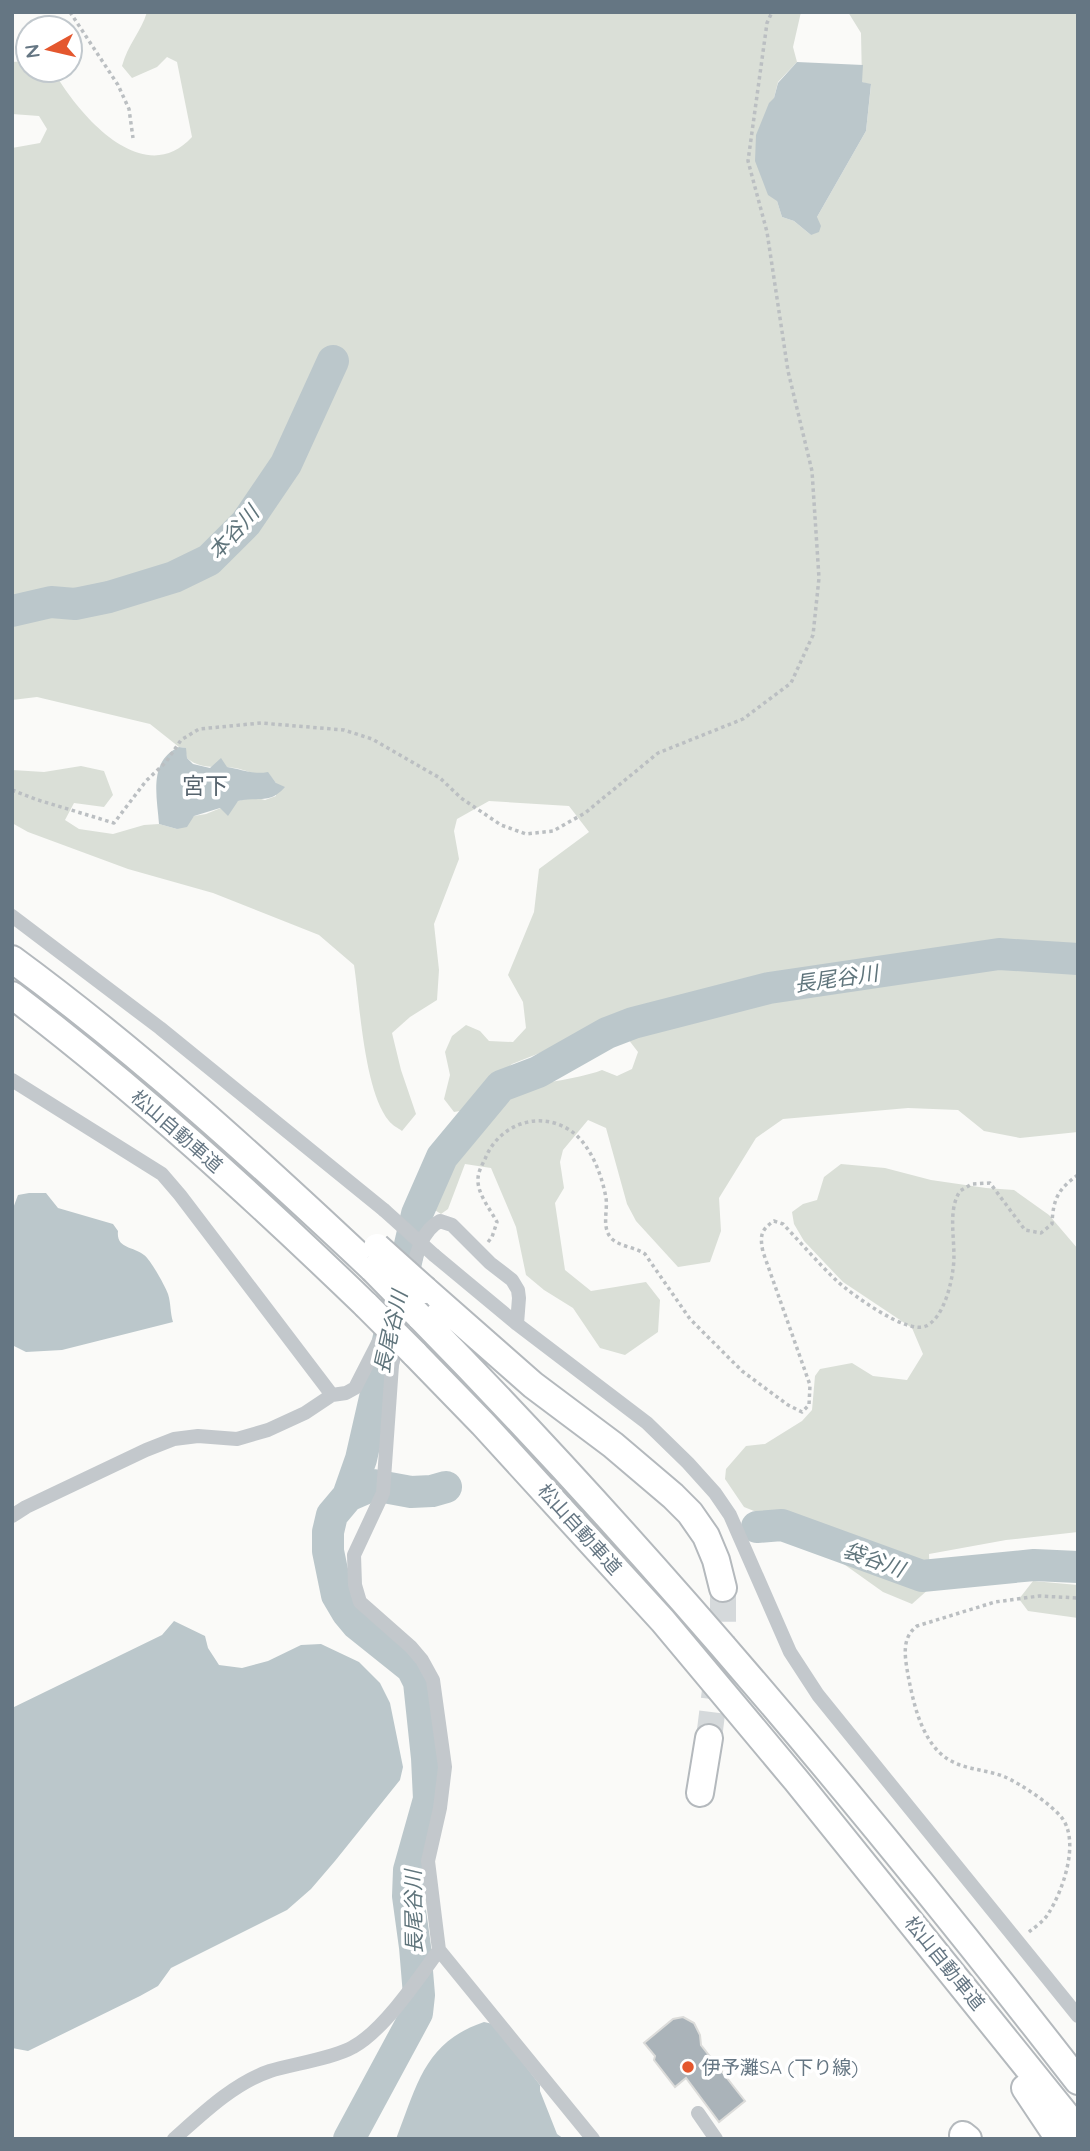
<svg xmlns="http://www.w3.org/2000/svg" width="1090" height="2151" font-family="Quicksand,'Noto Sans JP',sans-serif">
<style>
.green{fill:#dadfd7}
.water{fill:#bbc7cb}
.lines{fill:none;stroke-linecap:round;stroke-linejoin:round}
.river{stroke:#bbc7cb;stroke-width:32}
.building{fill:#aab3b9;stroke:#dcdcda;stroke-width:2}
.motorway-tunnel{stroke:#d5d9db;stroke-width:26;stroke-dasharray:26 13;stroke-linecap:butt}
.motorway-casing{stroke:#b4b9bd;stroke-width:30}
.path{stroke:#bbbfc2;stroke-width:3.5;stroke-dasharray:3.5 3.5;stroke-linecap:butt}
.minor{stroke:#c3c8cc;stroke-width:14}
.motorway{stroke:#fff;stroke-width:26}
.motorway-bridge-casing{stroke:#b4b9bd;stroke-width:30;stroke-linecap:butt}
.minor-bridge{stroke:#c3c8cc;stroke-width:14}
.motorway-bridge{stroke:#fff;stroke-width:26}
.poi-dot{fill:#e4572e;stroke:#fff;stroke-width:2.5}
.labels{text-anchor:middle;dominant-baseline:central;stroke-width:7;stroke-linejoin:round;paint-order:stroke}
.street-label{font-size:19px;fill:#657683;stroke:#fff}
.poi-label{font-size:19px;fill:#657683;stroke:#fff;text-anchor:start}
.water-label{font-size:21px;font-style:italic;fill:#60757c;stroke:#fff}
.quarter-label{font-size:23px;fill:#57646e;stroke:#fff}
</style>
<rect width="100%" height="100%" fill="#fafaf8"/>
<path class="green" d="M 147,12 L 801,12 L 793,47 L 797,62 L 778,82 L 774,98 L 777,201 L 782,217 L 794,221 L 811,235 L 817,217 L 866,131 L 871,85 L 862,82 L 861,33 L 848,12 L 1078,12 L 1078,1132 L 1020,1138 L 984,1131 L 958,1110 L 908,1108 L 783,1119 L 756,1138 L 719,1198 L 721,1231 L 710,1262 L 678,1267 L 636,1221 L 627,1204 L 606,1128 L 588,1120 L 563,1150 L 560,1162 L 564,1188 L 555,1203 L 565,1270 L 591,1291 L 646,1282 L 660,1300 L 658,1332 L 625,1355 L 600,1348 L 573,1308 L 544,1290 L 526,1275 L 516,1227 L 491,1168 L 465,1164 L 448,1209 L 441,1214 L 427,1205 C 429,1198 430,1190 432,1184 C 440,1167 483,1107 498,1098 C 525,1082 571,1082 602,1070 L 617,1076 L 632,1069 L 638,1052 L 628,1039 L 606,1043 L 575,1039 L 512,1064 L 491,1083 L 472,1109 L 454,1112 L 444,1099 L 450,1075 L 445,1052 L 452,1036 L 466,1025 L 480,1031 L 489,1041 L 513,1042 L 526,1028 L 523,1002 L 508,975 L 534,912 L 539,869 L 589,832 L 569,806 L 489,801 L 457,819 L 454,831 L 459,859 L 434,924 L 439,970 L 437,1000 L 410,1017 L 392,1033 L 401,1070 L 416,1114 L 402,1131 C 398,1128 392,1125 389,1121 C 364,1091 360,1004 354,965 L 319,935 L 213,893 L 128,869 L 28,832 L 12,823 L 12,770 L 44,772 L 81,766 L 104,771 L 113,795 L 104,807 L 74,803 L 65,820 L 79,829 L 113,834 L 144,825 L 159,824 L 177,829 L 194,816 L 206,814 L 238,801 L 253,797 L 265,800 L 276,796 L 276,783 L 268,773 C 250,775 251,771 235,768 C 217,765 202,771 187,758 L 185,748 L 179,747 L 150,724 L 37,697 L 12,700 L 12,148 L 40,143 L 47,129 L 39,116 L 12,114 L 12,62 L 28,61 L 28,70 L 53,70 C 77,113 143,191 192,137 L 177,62 L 167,57 L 157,67 L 132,78 L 122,66 C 128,44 141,32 147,12 Z
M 841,1164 L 885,1168 L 931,1180 L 986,1188 L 1014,1190 L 1049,1215 L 1078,1249 L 1078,1532 L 1006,1540 L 929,1554 L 930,1588 L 912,1604 L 883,1592 L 817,1545 L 789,1515 L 754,1511 L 744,1507 L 725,1479 L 726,1469 L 746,1446 L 765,1444 L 802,1421 L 812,1410 L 815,1376 L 820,1369 L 852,1363 L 873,1376 L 907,1380 L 923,1354 L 912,1328 L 843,1282 L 804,1241 L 794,1224 L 792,1212 L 803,1204 L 817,1200 L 824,1177 Z
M 1033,1581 L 1078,1585 L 1078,1618 L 1028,1611 L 1019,1599 Z"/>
<path class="water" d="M 797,62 L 863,65 L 862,82 L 871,84 L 866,131 L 817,217 L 821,226 L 819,232 L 811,235 L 794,221 L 782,217 L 777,201 L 768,195 L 755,161 L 756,135 L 769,103 L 774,98 L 778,83 Z
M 179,747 L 186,748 L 187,758 L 193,764 L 210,768 L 221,758 L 227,767 C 242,769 252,775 268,772 L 276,783 L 285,787 C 269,805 259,796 238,801 L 228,816 L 220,808 L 194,816 L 187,827 L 177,829 L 159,824 C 157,796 148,761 179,747 Z
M 29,1193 L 46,1193 L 58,1208 L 113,1224 L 118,1231 C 116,1249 133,1246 144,1255 C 151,1260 165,1286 168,1294 C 171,1303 170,1313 173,1322 L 62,1350 L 26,1352 L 14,1346 L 12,1211 L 18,1195 Z
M 174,1621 L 205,1636 L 208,1648 L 219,1665 L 242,1668 L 268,1661 L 301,1645 L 321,1644 L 359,1662 L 380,1683 L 390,1703 L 403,1767 L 400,1780 L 335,1861 L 311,1889 L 287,1910 L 171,1968 L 158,1986 L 140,1996 L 28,2051 L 12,2048 L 12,1708 L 162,1635 Z
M 484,2022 L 493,2024 L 540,2085 L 540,2091 L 557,2134 L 564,2139 L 396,2139 C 417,2086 424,2042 484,2022 Z"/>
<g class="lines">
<path class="river" d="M 12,611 L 51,602 L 75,604 L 109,597 L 174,577 L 209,560 L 246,523 L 286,464 L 333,361
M 350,1495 L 373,1485 L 411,1492 L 432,1491 L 446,1487
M 757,1527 L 782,1525 L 922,1576 L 1034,1565 L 1078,1567
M 349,2139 L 417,2013 L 419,1995 L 415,1947 L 408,1896 L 409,1870 L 429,1799 L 427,1758 L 419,1682 L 412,1668 L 357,1624 L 347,1612 L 337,1595 L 328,1551 L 328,1532 L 332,1515 L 348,1496 L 361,1459 L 417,1214 L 442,1157 L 501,1086 L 538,1072 L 607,1033 L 633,1023 L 769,988 L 999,954 L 1078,959"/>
</g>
<path class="building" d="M 683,2017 L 694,2023 L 700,2035 L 701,2045 L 745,2101 L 719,2122 L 686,2078 L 675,2087 L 654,2060 L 655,2056 L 644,2043 L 673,2019 Z"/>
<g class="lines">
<path class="motorway-tunnel" d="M 709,1738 L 723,1626 L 723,1588"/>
<g class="motorway-casing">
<path id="motorway" d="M 12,959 C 140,1053 257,1160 373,1269
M 12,995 C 137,1090 253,1196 366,1305
M 425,1290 L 533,1385 L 613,1445 L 673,1496 L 690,1513 L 706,1536 L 716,1560 L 723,1588
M 419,1316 C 655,1556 871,1815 1078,2081
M 414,1353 L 483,1424 L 663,1621 L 796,1780 L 1078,2130
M 700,1793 L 709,1738
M 1025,2088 L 1059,2139
M 963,2135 L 968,2139"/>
</g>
<path class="path" d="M 70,12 L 118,85 L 129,109 L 133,138
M 12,790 L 38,800 L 114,823 L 146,781 L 166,762 L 181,740 L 199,729 L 261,723 L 344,730 L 372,739 L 440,778 L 461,798 L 501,825 L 526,834 L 553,831 L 585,813 L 658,753 L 743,719 L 791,683 L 813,635 L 819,578 L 812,471 L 788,371 L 767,232 L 748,161 L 767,23 L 772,12
M 488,1242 L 492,1237 L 497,1222 C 490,1209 477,1193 478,1179 C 478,1172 482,1165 485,1159 C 498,1126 536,1110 568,1129 C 590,1142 602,1175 606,1198 C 608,1211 601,1228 612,1239 C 621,1247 635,1247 645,1254 L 690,1319 L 742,1371 L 788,1405 L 802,1412 L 809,1405 L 810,1385 L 763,1252 C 760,1237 760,1230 774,1221 L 783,1224 C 801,1243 819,1264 838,1282 C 853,1295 907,1335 926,1326 C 943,1318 951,1286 953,1269 C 957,1244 946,1213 960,1191 L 972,1184 L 990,1183 L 1025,1230 L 1041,1233 L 1052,1224 C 1053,1199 1058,1189 1078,1175
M 1029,1932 C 1035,1927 1044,1921 1048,1914 C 1063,1891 1080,1842 1062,1818 C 1051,1804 1021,1784 1005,1777 C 984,1768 959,1771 940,1753 C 920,1734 913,1701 908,1675 C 905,1657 901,1638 917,1626 L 995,1602 L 1039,1596 L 1078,1598"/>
<path class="minor" d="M 12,916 L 160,1028 L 384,1210
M 12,1080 L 162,1174 L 180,1195 L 332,1395
M 434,1255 L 517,1324 L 647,1423 L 688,1463 L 715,1493 L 730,1515 L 790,1652 L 818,1695 L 1078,2016
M 410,1280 C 415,1260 420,1231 440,1221 L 452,1225 L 490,1263 L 512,1280 L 518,1290 L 519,1298 L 517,1324
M 406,1300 L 392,1365 L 383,1493 L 354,1555 L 355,1585 L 360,1602 L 411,1647 L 422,1660 L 433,1680 L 445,1767 L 440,1808 L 428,1861 L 439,1950
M 12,1516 L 26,1507 L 146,1450 L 174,1439 L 198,1436 L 237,1439 L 268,1430 L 305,1413 L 332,1395 L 346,1393 L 355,1388 L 378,1343 L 395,1348
M 698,2113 L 716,2139
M 174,2139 C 202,2114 234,2083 270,2071 C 293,2064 334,2058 353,2047 C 383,2031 419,1978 439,1950 L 593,2139"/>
<use href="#motorway" class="motorway"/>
<g class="motorway-bridge-casing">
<path id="motorway-bridge" d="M 377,1247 L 425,1290
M 373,1269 L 419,1316
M 366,1305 L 414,1353"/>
</g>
<path class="minor-bridge" d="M 384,1210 L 434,1255"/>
<use href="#motorway-bridge" class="motorway-bridge"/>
</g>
<circle class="poi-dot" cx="688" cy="2067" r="7"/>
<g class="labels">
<g class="street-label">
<text transform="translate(177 1131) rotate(41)">松山自動車道</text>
<text transform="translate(580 1529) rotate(48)">松山自動車道</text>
<text transform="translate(945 1963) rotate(51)">松山自動車道</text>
</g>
<g class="poi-label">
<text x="702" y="2067">伊予灘SA (下り線)</text>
</g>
<g class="water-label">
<text transform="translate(233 532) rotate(-48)">本谷川</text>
<text transform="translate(836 978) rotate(-8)">長尾谷川</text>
<text transform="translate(390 1332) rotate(-77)">長尾谷川</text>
<text transform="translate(874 1559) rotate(20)">袋谷川</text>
<text transform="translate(413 1912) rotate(-91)">長尾谷川</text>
</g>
<g class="quarter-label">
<text x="205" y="785">宮下</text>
</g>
</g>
<rect width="1090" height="2151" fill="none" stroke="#657683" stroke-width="28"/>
<g transform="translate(49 49) rotate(262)"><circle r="33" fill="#ffffff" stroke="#c1c8cd" stroke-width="2"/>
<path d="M0-5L12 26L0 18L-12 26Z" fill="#e4572e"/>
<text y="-10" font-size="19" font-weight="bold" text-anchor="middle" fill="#657683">N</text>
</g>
</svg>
